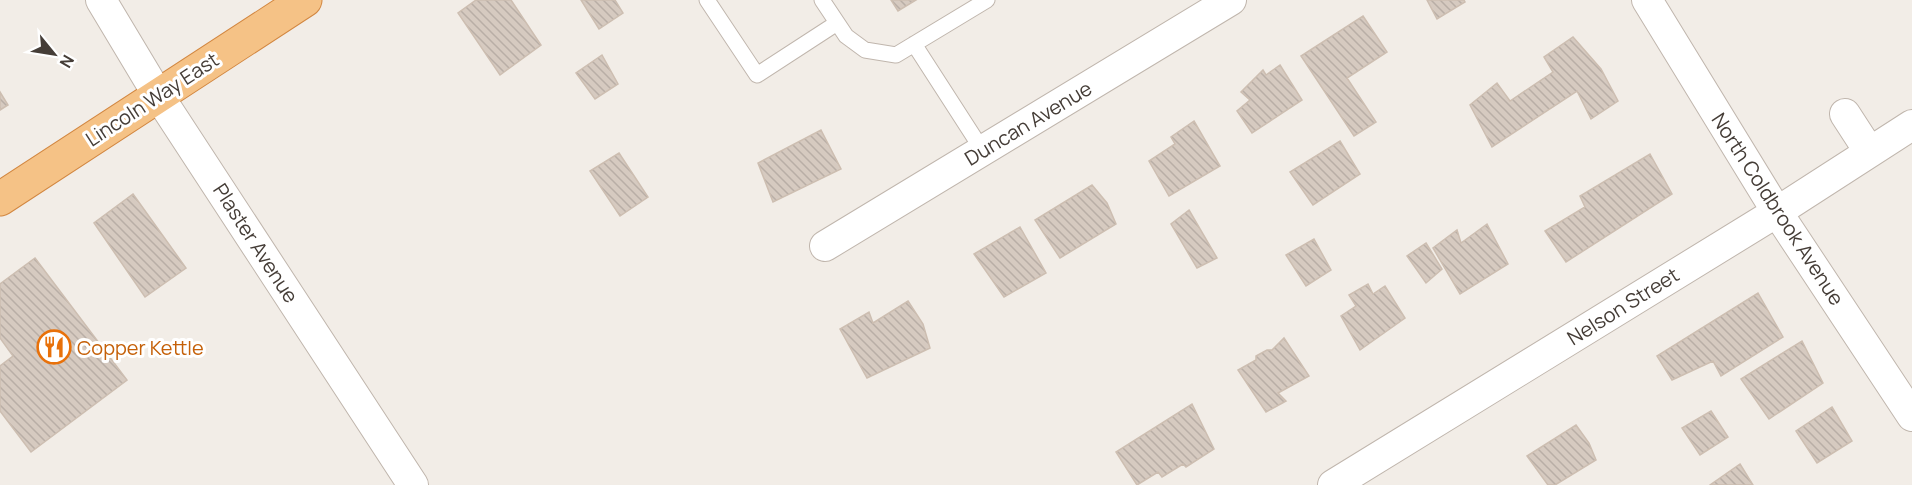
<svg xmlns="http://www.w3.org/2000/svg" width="1912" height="485" font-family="Manrope,sans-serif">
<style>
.building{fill:url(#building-back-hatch);stroke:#cdbeb1;stroke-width:1.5}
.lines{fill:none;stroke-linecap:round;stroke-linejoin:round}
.service-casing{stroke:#c0b6ad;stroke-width:17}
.minor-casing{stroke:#c0b6ad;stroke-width:32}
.trunk-casing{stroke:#d28741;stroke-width:35}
.service{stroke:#fff;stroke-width:15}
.minor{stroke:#fff;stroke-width:30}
.trunk{stroke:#f5c286;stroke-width:33}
.labels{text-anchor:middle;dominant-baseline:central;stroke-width:6;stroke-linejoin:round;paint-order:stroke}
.street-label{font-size:20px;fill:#453d37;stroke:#fff}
.food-label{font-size:20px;fill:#c56008;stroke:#fff;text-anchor:start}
</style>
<defs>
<pattern id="building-back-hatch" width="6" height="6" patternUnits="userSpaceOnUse" patternTransform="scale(1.5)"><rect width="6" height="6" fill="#d6cac0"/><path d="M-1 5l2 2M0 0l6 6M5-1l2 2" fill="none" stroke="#b9aea6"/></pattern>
</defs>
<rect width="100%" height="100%" fill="#f2ede7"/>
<path class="building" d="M 476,0 L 511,0 L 541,45 L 500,75 L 458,13 Z
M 581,0 L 615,0 L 623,13 L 599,29 Z
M 891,0 L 916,0 L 898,11 Z
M 1427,0 L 1464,0 L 1465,2 L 1437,19 Z
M 1363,16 L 1387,52 L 1347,78 L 1376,122 L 1354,136 L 1301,56 Z
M 1573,37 L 1601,69 L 1618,101 L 1591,119 L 1577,91 L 1492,147 L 1470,105 L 1497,83 L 1510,101 L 1553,72 L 1544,57 Z
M 602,55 L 618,84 L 595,99 L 576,73 Z
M 1280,65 L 1302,100 L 1252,133 L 1237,111 L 1250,100 L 1241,92 L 1263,70 L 1266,75 Z
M 0,92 L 8,105 L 0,110 Z
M 1194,121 L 1220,166 L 1169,196 L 1149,161 L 1175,144 L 1171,137 Z
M 821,130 L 841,169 L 773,202 L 758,163 Z
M 1340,141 L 1360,174 L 1313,205 L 1290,172 Z
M 619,153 L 648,197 L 620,216 L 590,171 Z
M 1650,154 L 1672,194 L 1566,262 L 1545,231 L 1585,207 L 1580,196 Z
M 1092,185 L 1107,203 L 1116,224 L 1060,258 L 1035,220 Z
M 133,194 L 186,268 L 145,297 L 94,223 Z
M 1189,210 L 1217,258 L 1197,268 L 1171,224 Z
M 1487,224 L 1508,264 L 1460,294 L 1433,248 L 1457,230 L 1461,243 Z
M 1020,227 L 1046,273 L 1004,297 L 974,254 Z
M 1314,239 L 1331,270 L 1306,286 L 1286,255 Z
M 1426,243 L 1442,269 L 1426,283 L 1407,256 Z
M 35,258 L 127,380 L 31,452 L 0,411 L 0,366 L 13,356 L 0,338 L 0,284 Z
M 1368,284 L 1373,294 L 1385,286 L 1405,318 L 1360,350 L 1341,316 L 1356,306 L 1349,295 Z
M 1758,293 L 1783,337 L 1721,376 L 1713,361 L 1672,380 L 1657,356 Z
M 908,301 L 923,324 L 930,348 L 867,378 L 840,329 L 869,312 L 873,323 Z
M 1284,338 L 1309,376 L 1278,393 L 1286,401 L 1266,412 L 1238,370 L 1256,360 L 1256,356 L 1267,350 L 1272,350 Z
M 1802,341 L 1823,383 L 1769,419 L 1741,379 Z
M 1192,404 L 1214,449 L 1186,467 L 1183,464 L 1162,477 L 1158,472 L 1137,485 L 1116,452 Z
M 1832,407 L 1852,441 L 1817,463 L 1796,431 Z
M 1711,411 L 1728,437 L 1700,455 L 1682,428 Z
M 1576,425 L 1589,443 L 1596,460 L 1555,485 L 1548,485 L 1527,456 Z
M 1740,464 L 1753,485 L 1710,485 Z"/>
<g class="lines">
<g class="service-casing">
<path id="service" d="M 707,0 L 757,75 L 837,23
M 822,0 L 846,36 L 865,50 L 896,55 L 987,0
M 914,44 L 983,151"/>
</g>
<g class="minor-casing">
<path id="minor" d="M 101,0 L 158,95 L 413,485
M 1647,0 L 1777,212 L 1912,416
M 1845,114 L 1869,151
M 825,246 L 1231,0
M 1333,485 L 1777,212 L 1912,125"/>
</g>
<g class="trunk-casing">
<path id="trunk" d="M 0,199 L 305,0"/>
</g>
<use href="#service" class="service"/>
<use href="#minor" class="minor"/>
<use href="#trunk" class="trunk"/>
</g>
<defs>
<g id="restaurant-ring" transform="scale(1.725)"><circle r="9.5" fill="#fff" stroke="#e8710a" stroke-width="1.5"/><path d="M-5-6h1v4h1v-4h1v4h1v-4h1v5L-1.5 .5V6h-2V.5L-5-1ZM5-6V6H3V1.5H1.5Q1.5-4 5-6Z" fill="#e8710a"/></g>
</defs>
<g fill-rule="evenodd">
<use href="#restaurant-ring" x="54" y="347"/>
</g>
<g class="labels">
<g class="street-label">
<text transform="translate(152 99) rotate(-33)">Lincoln Way East</text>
<text transform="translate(1028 123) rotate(-31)">Duncan Avenue</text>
<text transform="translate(1778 209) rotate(57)">North Coldbrook Avenue</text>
<text transform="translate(256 243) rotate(57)">Plaster Avenue</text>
<text transform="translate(1623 306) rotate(-32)">Nelson Street</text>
</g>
<g class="food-label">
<text x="77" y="347">Copper Kettle</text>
</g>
</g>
<g transform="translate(54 54) rotate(120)" stroke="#ffffff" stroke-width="4.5" paint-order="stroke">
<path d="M0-4.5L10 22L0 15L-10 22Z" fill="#453d37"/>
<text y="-9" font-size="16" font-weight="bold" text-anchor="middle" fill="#453d37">N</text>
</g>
</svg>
